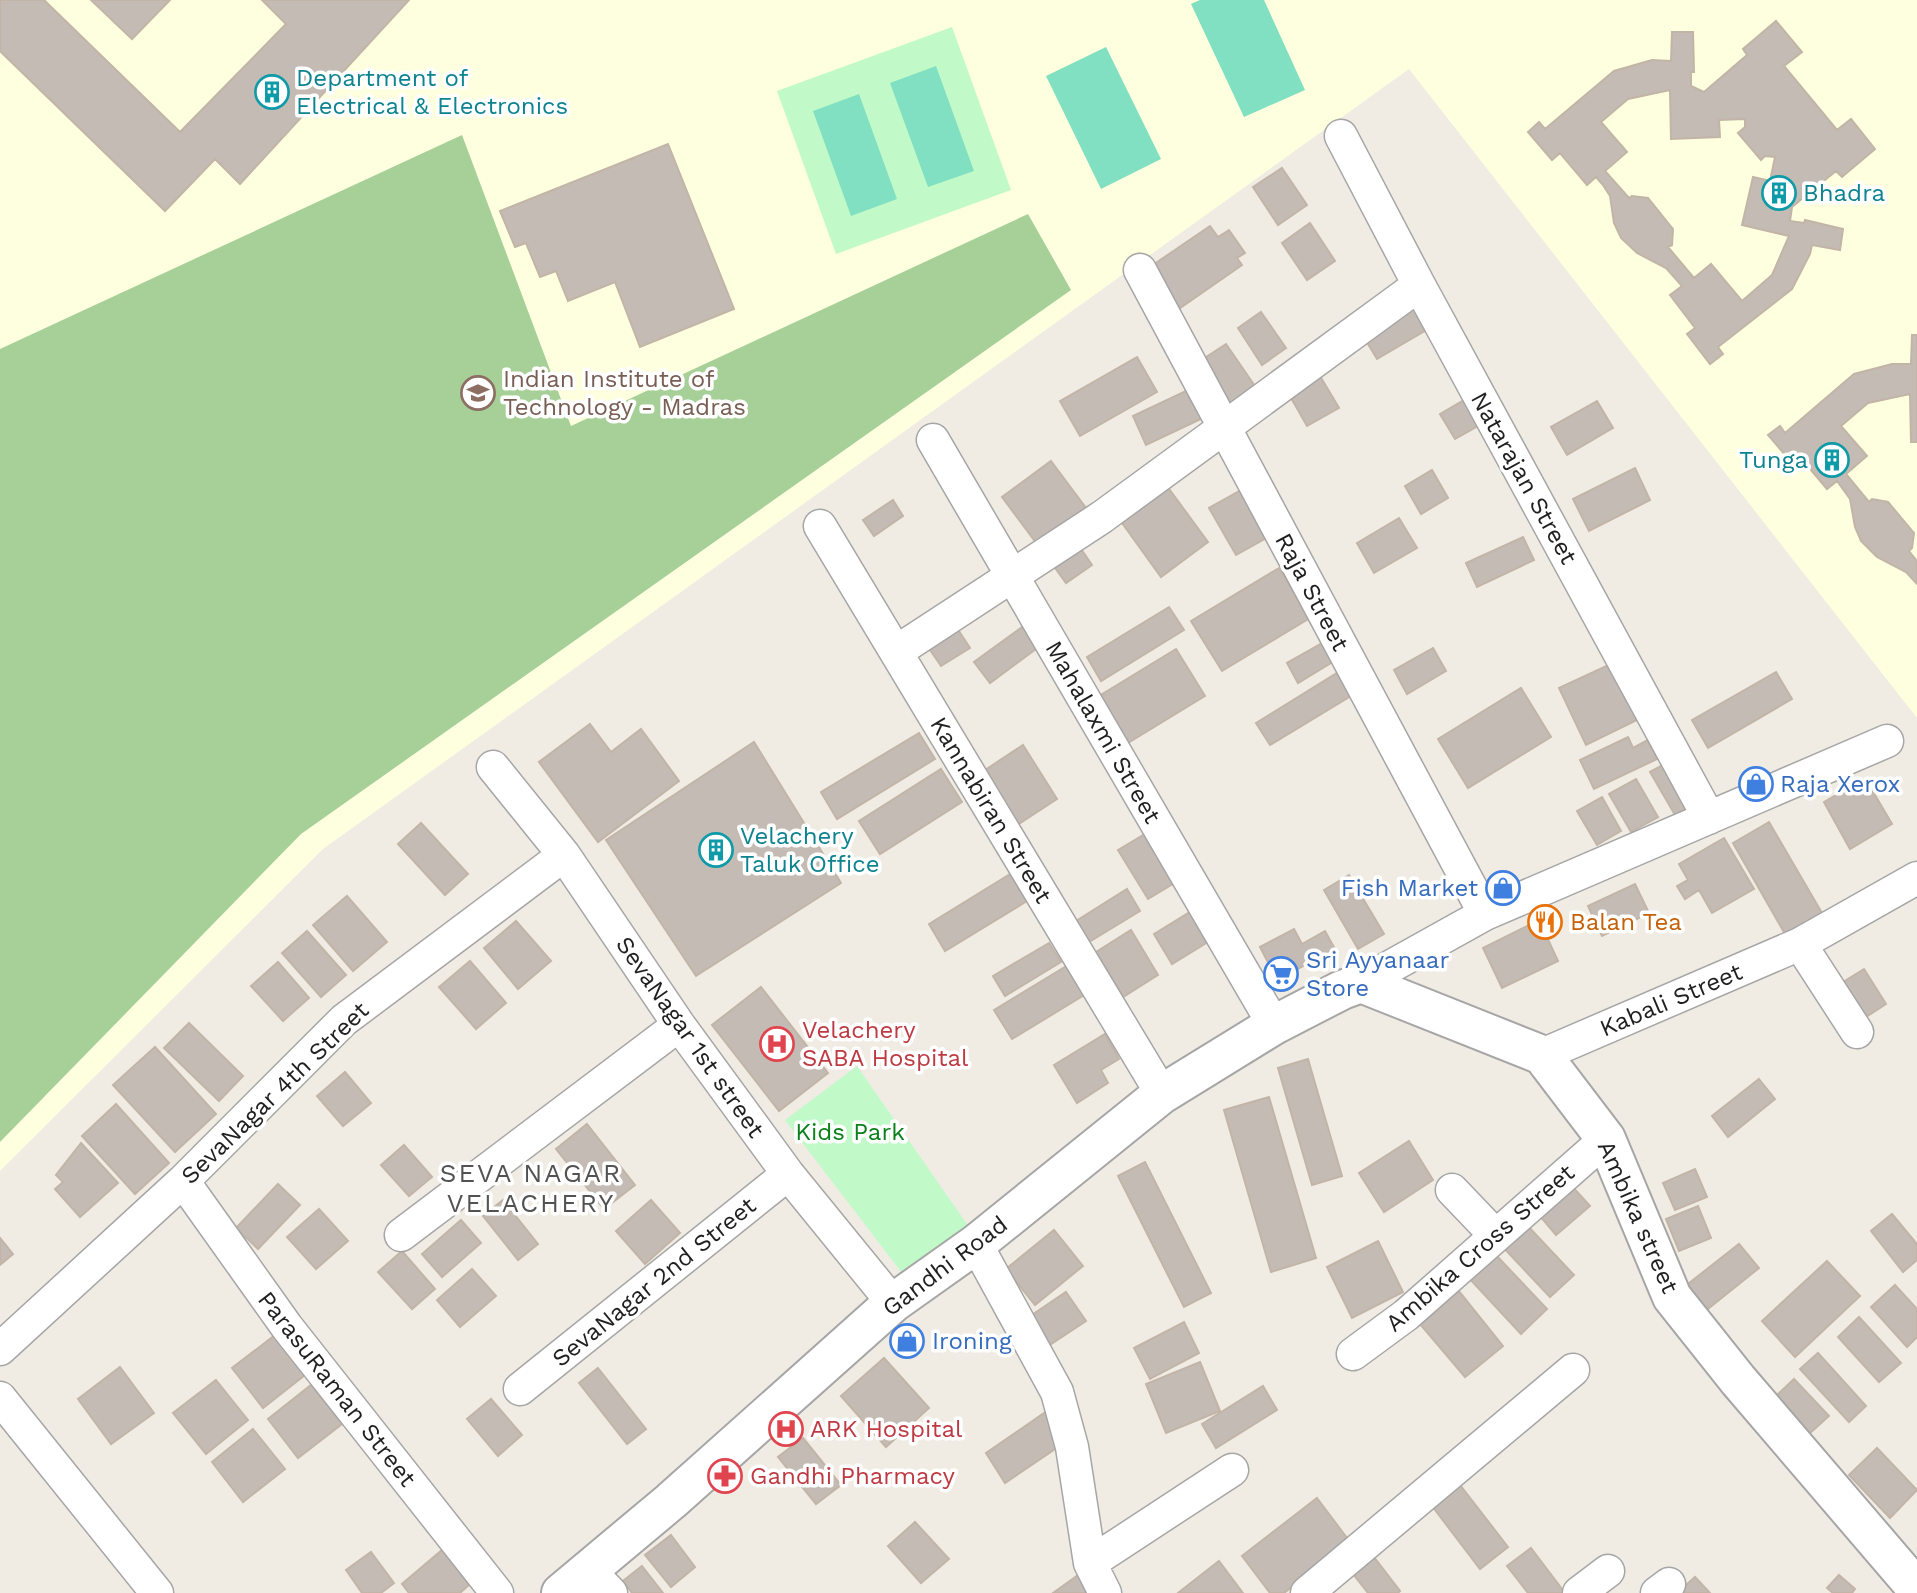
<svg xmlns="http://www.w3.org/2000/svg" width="1917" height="1593" font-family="'Work Sans',sans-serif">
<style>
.education{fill:#fdffde}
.forest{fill:#a6d098}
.park{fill:#c1fac8}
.pitch{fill:#81e0c1}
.building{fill:#c4bcb4;stroke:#c2b4a6;stroke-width:2;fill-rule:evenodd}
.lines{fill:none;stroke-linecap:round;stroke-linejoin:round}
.minor-casing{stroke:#a6a6a6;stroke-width:35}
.tertiary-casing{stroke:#a6a6a6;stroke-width:42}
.minor{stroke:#fff;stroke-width:32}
.tertiary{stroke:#fff;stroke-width:38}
.labels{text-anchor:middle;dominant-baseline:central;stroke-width:7;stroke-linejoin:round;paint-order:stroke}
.culture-label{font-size:24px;fill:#0d838f;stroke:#fff;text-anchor:start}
.education-label{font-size:24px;fill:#785e54;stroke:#fff;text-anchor:start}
.street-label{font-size:24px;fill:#1f1f1f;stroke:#fff}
.shop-label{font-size:24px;fill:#366cbe;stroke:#fff;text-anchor:start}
.food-label{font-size:24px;fill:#c56008;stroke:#fff;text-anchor:start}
.health-label{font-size:24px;fill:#be3a42;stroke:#fff;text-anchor:start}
.park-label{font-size:24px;fill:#09801a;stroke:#fff}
.neighbourhood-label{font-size:26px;letter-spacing:2px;fill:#525252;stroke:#fff}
</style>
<rect width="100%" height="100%" fill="#f0ece4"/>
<path class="education" d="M 0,0 L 1917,0 L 1917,718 L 1409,69 L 323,849 L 0,1171 Z"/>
<path class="forest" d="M 462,135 L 571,426 L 1028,214 L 1071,290 L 301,834 L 0,1142 L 0,349 Z"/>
<path class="park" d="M 952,27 L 1011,190 L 836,254 L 777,91 Z
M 857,1066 L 969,1227 L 902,1273 L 785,1120 Z"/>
<path class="pitch" d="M 1200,0 L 1264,0 L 1305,90 L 1244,117 L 1191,4 Z
M 1106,47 L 1161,159 L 1101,189 L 1046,76 Z
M 936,66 L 974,171 L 928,187 L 890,83 Z
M 859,94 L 897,199 L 851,216 L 813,111 Z"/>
<path class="building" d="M 0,0 L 44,0 L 180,132 L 286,24 L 262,0 L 409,0 L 240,184 L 215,159 L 165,211 L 0,51 Z
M 91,0 L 170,0 L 132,39 Z
M 1776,21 L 1802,52 L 1784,66 L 1837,130 L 1851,119 L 1875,149 L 1842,177 L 1836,171 L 1792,207 L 1790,221 L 1804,223 L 1805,220 L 1843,229 L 1840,250 L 1812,245 L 1810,254 L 1792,289 L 1718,347 L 1723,354 L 1710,364 L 1687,334 L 1695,328 L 1670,295 L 1682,286 L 1666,268 L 1637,253 L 1621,238 L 1614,223 L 1610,196 L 1603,185 L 1596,177 L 1587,185 L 1560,153 L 1552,160 L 1528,132 L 1539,122 L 1545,129 L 1614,71 L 1652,60 L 1671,61 L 1672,32 L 1693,32 L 1694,72 L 1691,72 L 1691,86 L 1704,92 L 1747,55 L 1743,49 ZM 1670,90 L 1671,139 L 1720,137 L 1719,120 L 1745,119 L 1745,127 L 1738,133 L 1761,160 L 1765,156 L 1775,157 L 1770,181 L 1753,177 L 1742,225 L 1789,236 L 1772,275 L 1742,301 L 1711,264 L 1694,278 L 1668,247 L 1672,245 L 1673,229 L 1648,198 L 1632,196 L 1629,198 L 1605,171 L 1627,152 L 1601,122 L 1628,99 Z
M 668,144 L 734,309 L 640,347 L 615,282 L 568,301 L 556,271 L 540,277 L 526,243 L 515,247 L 500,211 Z
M 1282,168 L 1307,205 L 1278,225 L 1253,187 Z
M 1310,223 L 1335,261 L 1307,280 L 1282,243 Z
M 1210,226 L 1218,237 L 1229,230 L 1245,253 L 1237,258 L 1242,265 L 1180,308 L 1150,267 Z
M 1415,303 L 1430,328 L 1377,359 L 1362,334 Z
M 1261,312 L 1286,348 L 1262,365 L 1238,328 Z
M 1912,335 L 1917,335 L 1917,442 L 1911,442 L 1910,394 L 1868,403 L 1841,426 L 1867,456 L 1846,474 L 1869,502 L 1872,499 L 1888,502 L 1914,533 L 1912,548 L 1909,551 L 1917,561 L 1917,584 L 1906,572 L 1877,557 L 1861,541 L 1855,527 L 1850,499 L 1837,481 L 1827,489 L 1800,457 L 1792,463 L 1768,435 L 1780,426 L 1785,433 L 1854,374 L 1892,364 L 1911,364 Z
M 1226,344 L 1259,392 L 1233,409 L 1200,361 Z
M 1137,357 L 1157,392 L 1080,436 L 1060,401 Z
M 1317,371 L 1339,408 L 1307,426 L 1286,389 Z
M 1190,389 L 1203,418 L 1146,445 L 1133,416 Z
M 1471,396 L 1485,422 L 1455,439 L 1440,414 Z
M 1597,401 L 1613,428 L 1567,455 L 1551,427 Z
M 1051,461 L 1089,512 L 1040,548 L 1002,497 Z
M 1635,468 L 1650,500 L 1589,531 L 1573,499 Z
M 1432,470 L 1448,498 L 1421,514 L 1405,486 Z
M 1164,482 L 1208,542 L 1161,577 L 1117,516 Z
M 1241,490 L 1268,537 L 1236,555 L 1209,508 Z
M 893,500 L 903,516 L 874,536 L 863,520 Z
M 1399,518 L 1417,548 L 1374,573 L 1357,543 Z
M 1523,537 L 1534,560 L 1477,587 L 1466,563 Z
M 1075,540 L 1092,565 L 1066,583 L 1048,558 Z
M 1279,568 L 1310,618 L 1222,671 L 1191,621 Z
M 1169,607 L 1184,630 L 1101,681 L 1087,657 Z
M 955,625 L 970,648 L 941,666 L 926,644 Z
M 1025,625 L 1040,646 L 990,683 L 974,662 Z
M 1326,641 L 1336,660 L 1298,683 L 1287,663 Z
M 1433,648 L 1446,671 L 1407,694 L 1394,670 Z
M 1176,649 L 1205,696 L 1128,743 L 1099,696 Z
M 1617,661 L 1643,717 L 1586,745 L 1559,688 Z
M 1776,672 L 1792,699 L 1708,748 L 1692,720 Z
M 1337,673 L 1351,696 L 1270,745 L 1256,723 Z
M 1521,688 L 1551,737 L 1468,788 L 1438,739 Z
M 590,724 L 611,752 L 641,729 L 679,781 L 598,842 L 539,762 Z
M 919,733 L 935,759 L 837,819 L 821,792 Z
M 1628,737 L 1633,748 L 1648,740 L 1657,759 L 1594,789 L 1580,760 Z
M 754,742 L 841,883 L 696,976 L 606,840 Z
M 1023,745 L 1057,799 L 1014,827 L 979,774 Z
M 1670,761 L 1695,804 L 1675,815 L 1650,772 Z
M 941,769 L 962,802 L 880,854 L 859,821 Z
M 1865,778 L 1892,824 L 1850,849 L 1824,802 Z
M 1636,779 L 1658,817 L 1631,832 L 1609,794 Z
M 1602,797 L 1621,831 L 1597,845 L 1577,811 Z
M 1769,822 L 1826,920 L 1789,941 L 1733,843 Z
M 421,823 L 468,874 L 445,895 L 398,844 Z
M 1148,832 L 1178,881 L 1148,899 L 1118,850 Z
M 1724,838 L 1754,889 L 1712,913 L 1699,890 L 1685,899 L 1677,886 L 1688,880 L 1679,864 Z
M 1010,874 L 1027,901 L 945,951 L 929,924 Z
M 1349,875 L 1384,934 L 1358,949 L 1324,890 Z
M 1635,884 L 1649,913 L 1602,936 L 1588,906 Z
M 1127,889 L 1140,911 L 1081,947 L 1068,926 Z
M 347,896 L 387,942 L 353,971 L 313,925 Z
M 1190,912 L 1208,942 L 1172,964 L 1154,934 Z
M 1539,920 L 1558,961 L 1502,988 L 1483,948 Z
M 516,921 L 551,961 L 518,989 L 484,948 Z
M 1294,929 L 1302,944 L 1325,931 L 1335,949 L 1277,980 L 1260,947 Z
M 1131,930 L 1158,975 L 1123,997 L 1096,952 Z
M 307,931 L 346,975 L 321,997 L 282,953 Z
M 1049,943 L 1061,962 L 1005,996 L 993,976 Z
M 470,961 L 506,1003 L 476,1029 L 439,987 Z
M 278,962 L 309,998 L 283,1021 L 251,986 Z
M 1068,965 L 1086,994 L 1012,1039 L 994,1010 Z
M 1864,969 L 1886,1004 L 1866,1017 L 1843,982 Z
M 761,987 L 828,1073 L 779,1111 L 712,1025 Z
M 189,1023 L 243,1076 L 219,1101 L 164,1048 Z
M 1105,1034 L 1119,1059 L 1101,1070 L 1108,1083 L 1077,1103 L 1054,1065 Z
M 155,1047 L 216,1114 L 175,1152 L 113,1085 Z
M 1308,1059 L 1342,1176 L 1312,1185 L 1278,1068 Z
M 345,1072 L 371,1103 L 343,1126 L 317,1096 Z
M 1759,1079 L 1775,1099 L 1728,1137 L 1712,1116 Z
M 1269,1097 L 1316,1258 L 1271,1272 L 1224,1110 Z
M 116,1104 L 169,1163 L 135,1194 L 82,1136 Z
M 587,1124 L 635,1185 L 604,1209 L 556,1149 Z
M 1409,1141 L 1433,1180 L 1384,1212 L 1359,1173 Z
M 81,1143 L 118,1183 L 80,1217 L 55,1189 L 63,1182 L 56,1175 Z
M 404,1145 L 432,1177 L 409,1196 L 381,1165 Z
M 1145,1162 L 1211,1293 L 1184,1307 L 1118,1176 Z
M 1695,1169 L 1707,1197 L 1675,1210 L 1663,1183 Z
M 1568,1182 L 1590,1206 L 1556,1235 L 1535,1210 Z
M 278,1184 L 300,1205 L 258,1249 L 236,1228 Z
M 503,1200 L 538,1244 L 518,1260 L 483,1216 Z
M 651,1200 L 680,1233 L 645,1264 L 616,1231 Z
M 1698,1206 L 1711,1238 L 1679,1251 L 1666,1219 Z
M 319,1209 L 348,1241 L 316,1269 L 287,1237 Z
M 1892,1214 L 1917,1244 L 1917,1260 L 1903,1272 L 1871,1231 Z
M 461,1220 L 481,1243 L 442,1277 L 422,1254 Z
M 1523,1221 L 1574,1275 L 1550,1297 L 1500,1244 Z
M 1054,1230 L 1083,1266 L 1035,1305 L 1006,1269 Z
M 0,1238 L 13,1254 L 0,1265 Z
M 1378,1241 L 1403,1292 L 1352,1318 L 1327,1267 Z
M 1739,1244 L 1759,1268 L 1699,1316 L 1679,1291 Z
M 402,1251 L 435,1289 L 412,1309 L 378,1272 Z
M 1494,1253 L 1547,1309 L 1521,1334 L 1468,1277 Z
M 1827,1261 L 1860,1296 L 1795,1357 L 1762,1321 Z
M 472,1269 L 496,1296 L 460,1327 L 437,1300 Z
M 1454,1285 L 1503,1346 L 1465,1377 L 1415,1318 Z
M 1895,1285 L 1917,1309 L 1917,1337 L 1907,1347 L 1871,1307 Z
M 1066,1292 L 1086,1321 L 1042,1350 L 1023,1321 Z
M 1859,1317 L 1901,1363 L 1879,1382 L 1838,1337 Z
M 1184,1322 L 1199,1353 L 1150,1379 L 1134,1348 Z
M 279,1332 L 310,1371 L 263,1408 L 232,1368 Z
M 1818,1353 L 1866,1406 L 1849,1422 L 1800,1369 Z
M 884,1358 L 929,1408 L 886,1447 L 841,1396 Z
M 1200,1362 L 1220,1411 L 1166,1433 L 1146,1384 Z
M 120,1367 L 154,1413 L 111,1444 L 78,1399 Z
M 598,1368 L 646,1429 L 627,1444 L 579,1383 Z
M 1794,1379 L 1829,1416 L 1810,1433 L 1776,1396 Z
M 216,1380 L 248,1420 L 206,1454 L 173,1413 Z
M 311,1385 L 342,1424 L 298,1458 L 268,1419 Z
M 1263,1386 L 1277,1410 L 1216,1448 L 1202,1424 Z
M 491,1399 L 522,1435 L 498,1456 L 467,1419 Z
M 1047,1411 L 1067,1441 L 1005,1483 L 986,1453 Z
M 253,1429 L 285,1469 L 243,1502 L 212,1462 Z
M 803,1438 L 841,1485 L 816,1504 L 778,1457 Z
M 1877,1448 L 1917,1490 L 1890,1518 L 1849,1475 Z
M 1457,1481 L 1508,1547 L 1480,1569 L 1429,1502 Z
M 1317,1498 L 1350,1542 L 1284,1593 L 1270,1593 L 1242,1556 Z
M 915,1522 L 949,1559 L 921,1583 L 888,1546 Z
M 671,1535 L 695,1567 L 671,1587 L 645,1555 Z
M 1531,1548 L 1565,1593 L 1528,1593 L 1507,1566 Z
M 442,1550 L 470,1584 L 460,1593 L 409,1593 L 402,1584 Z
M 371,1552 L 394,1583 L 381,1593 L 362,1593 L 346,1570 Z
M 1374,1557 L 1400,1591 L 1398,1593 L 1368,1593 L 1353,1574 Z
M 1219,1561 L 1243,1593 L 1178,1593 Z
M 642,1566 L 663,1593 L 632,1593 L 623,1581 Z
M 1081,1573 L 1094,1593 L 1053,1593 Z
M 1839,1575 L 1855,1589 L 1852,1593 L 1833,1593 L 1827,1588 Z
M 1695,1577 L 1710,1593 L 1677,1593 Z"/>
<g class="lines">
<g class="minor-casing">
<path id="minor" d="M 1341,136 L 1419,285 L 1709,818
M 1140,270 L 1485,914
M 933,440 L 1274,1025
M 820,526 L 1162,1094
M 896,652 L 1102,517 L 1419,285
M 493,767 L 564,855 L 679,1025 L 788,1174 L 893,1303
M 1800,944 L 1857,1032
M 1361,983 L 1485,914 L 1887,741
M 1542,1055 L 1800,944 L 1917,878
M 183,1181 L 287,1327 L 497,1593
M 1452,1190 L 1496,1236
M 401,1235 L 679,1025
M 976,1244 L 1057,1392 L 1072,1447 L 1090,1563 L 1105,1593
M 0,1349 L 183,1181 L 344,1020 L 564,855
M 1353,1354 L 1406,1315 L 1606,1139
M 520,1389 L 788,1174
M 0,1398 L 157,1593
M 1090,1563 L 1232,1470
M 589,1570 L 611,1593
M 1307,1593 L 1573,1370
M 1579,1593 L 1608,1571
M 1657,1593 L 1669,1584"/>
</g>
<g class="tertiary-casing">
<path id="tertiary" d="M 561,1593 L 671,1501 L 893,1303 L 976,1244 L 1162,1094 L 1274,1025 L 1342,990 L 1361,983 L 1542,1055 L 1606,1139 L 1672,1297 L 1738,1380 L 1917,1589"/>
</g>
<use href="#minor" class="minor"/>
<use href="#tertiary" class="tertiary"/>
</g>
<defs>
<g id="building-ring" transform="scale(1.75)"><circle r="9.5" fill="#fff" stroke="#0f9aa8" stroke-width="1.5"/><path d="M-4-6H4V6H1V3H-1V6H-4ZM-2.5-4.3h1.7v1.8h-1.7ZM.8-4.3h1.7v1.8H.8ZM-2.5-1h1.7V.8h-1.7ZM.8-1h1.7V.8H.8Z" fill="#0f9aa8"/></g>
<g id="university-ring" transform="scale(1.75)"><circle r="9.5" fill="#fff" stroke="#8d6e63" stroke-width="1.5"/><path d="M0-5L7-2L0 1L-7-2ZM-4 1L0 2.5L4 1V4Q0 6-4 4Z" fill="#8d6e63"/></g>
<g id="shop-ring" transform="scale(1.75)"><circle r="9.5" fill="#fff" stroke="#3f7fe0" stroke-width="1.5"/><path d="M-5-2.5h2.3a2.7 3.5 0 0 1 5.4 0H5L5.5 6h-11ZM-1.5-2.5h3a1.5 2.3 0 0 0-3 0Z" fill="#3f7fe0"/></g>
<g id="restaurant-ring" transform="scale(1.75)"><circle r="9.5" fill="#fff" stroke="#e8710a" stroke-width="1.5"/><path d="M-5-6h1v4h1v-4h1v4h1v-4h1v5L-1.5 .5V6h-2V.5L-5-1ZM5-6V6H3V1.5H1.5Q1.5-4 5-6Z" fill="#e8710a"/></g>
<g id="supermarket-ring" transform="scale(1.75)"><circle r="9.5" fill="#fff" stroke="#3f7fe0" stroke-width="1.5"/><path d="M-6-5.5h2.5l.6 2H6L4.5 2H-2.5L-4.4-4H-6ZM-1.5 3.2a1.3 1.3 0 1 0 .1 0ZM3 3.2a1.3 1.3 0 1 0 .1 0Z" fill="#3f7fe0"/></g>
<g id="hospital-ring" transform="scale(1.75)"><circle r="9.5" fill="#fff" stroke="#e0444e" stroke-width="1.5"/><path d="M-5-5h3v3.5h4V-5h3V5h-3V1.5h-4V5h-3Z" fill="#e0444e"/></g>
<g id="pharmacy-ring" transform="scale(1.75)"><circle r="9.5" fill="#fff" stroke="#e0444e" stroke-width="1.5"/><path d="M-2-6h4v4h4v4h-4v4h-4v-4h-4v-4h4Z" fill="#e0444e"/></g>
</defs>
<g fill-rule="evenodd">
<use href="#building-ring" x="272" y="92"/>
<use href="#building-ring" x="1779" y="193"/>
<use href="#university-ring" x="478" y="393"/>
<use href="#building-ring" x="1832" y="460"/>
<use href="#shop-ring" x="1756" y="784"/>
<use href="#building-ring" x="716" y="850"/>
<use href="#shop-ring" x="1503" y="888"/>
<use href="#restaurant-ring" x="1545" y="922"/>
<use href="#supermarket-ring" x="1281" y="974"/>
<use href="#hospital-ring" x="777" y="1044"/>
<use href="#shop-ring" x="907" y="1341"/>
<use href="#hospital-ring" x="786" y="1429"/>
<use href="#pharmacy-ring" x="725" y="1476"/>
</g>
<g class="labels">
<g class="culture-label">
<text x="296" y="78">Department of<tspan x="296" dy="28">Electrical &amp; Electronics</tspan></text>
<text x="1803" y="193">Bhadra</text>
<text x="1808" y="460" text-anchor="end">Tunga</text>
<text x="740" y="836">Velachery<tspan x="740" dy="28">Taluk Office</tspan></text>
</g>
<g class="education-label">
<text x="503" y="379">Indian Institute of<tspan x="503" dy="28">Technology - Madras</tspan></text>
</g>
<g class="street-label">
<text transform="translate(1524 478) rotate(61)">Natarajan Street</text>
<text transform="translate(1312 592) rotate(62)">Raja Street</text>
<text transform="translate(1103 732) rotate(60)">Mahalaxmi Street</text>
<text transform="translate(991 810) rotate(59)">Kannabiran Street</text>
<text transform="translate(1671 1000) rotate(-23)">Kabali Street</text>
<text transform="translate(690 1037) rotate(55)">SevaNagar 1st street</text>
<text transform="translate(275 1093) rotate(-44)">SevaNagar 4th Street</text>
<text transform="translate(1638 1217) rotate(66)">Ambika street</text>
<text transform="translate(1480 1248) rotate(-41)">Ambika Cross Street</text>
<text transform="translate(945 1266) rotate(-37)">Gandhi Road</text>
<text transform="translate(654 1282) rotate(-39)">SevaNagar 2nd Street</text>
<text transform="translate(337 1389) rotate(52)">ParasuRaman Street</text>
</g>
<g class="shop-label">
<text x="1780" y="784">Raja Xerox</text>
<text x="1478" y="888" text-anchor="end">Fish Market</text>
<text x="1306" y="960">Sri Ayyanaar<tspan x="1306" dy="28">Store</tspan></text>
<text x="932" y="1341">Ironing</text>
</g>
<g class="food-label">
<text x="1570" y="922">Balan Tea</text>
</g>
<g class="health-label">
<text x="802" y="1030">Velachery<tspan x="802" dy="28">SABA Hospital</tspan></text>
<text x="810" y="1429">ARK Hospital</text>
<text x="750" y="1476">Gandhi Pharmacy</text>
</g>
<g class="park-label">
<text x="850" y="1132">Kids Park</text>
</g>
<g class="neighbourhood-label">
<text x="531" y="1173">SEVA NAGAR<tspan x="531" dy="30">VELACHERY</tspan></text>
</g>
</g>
</svg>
